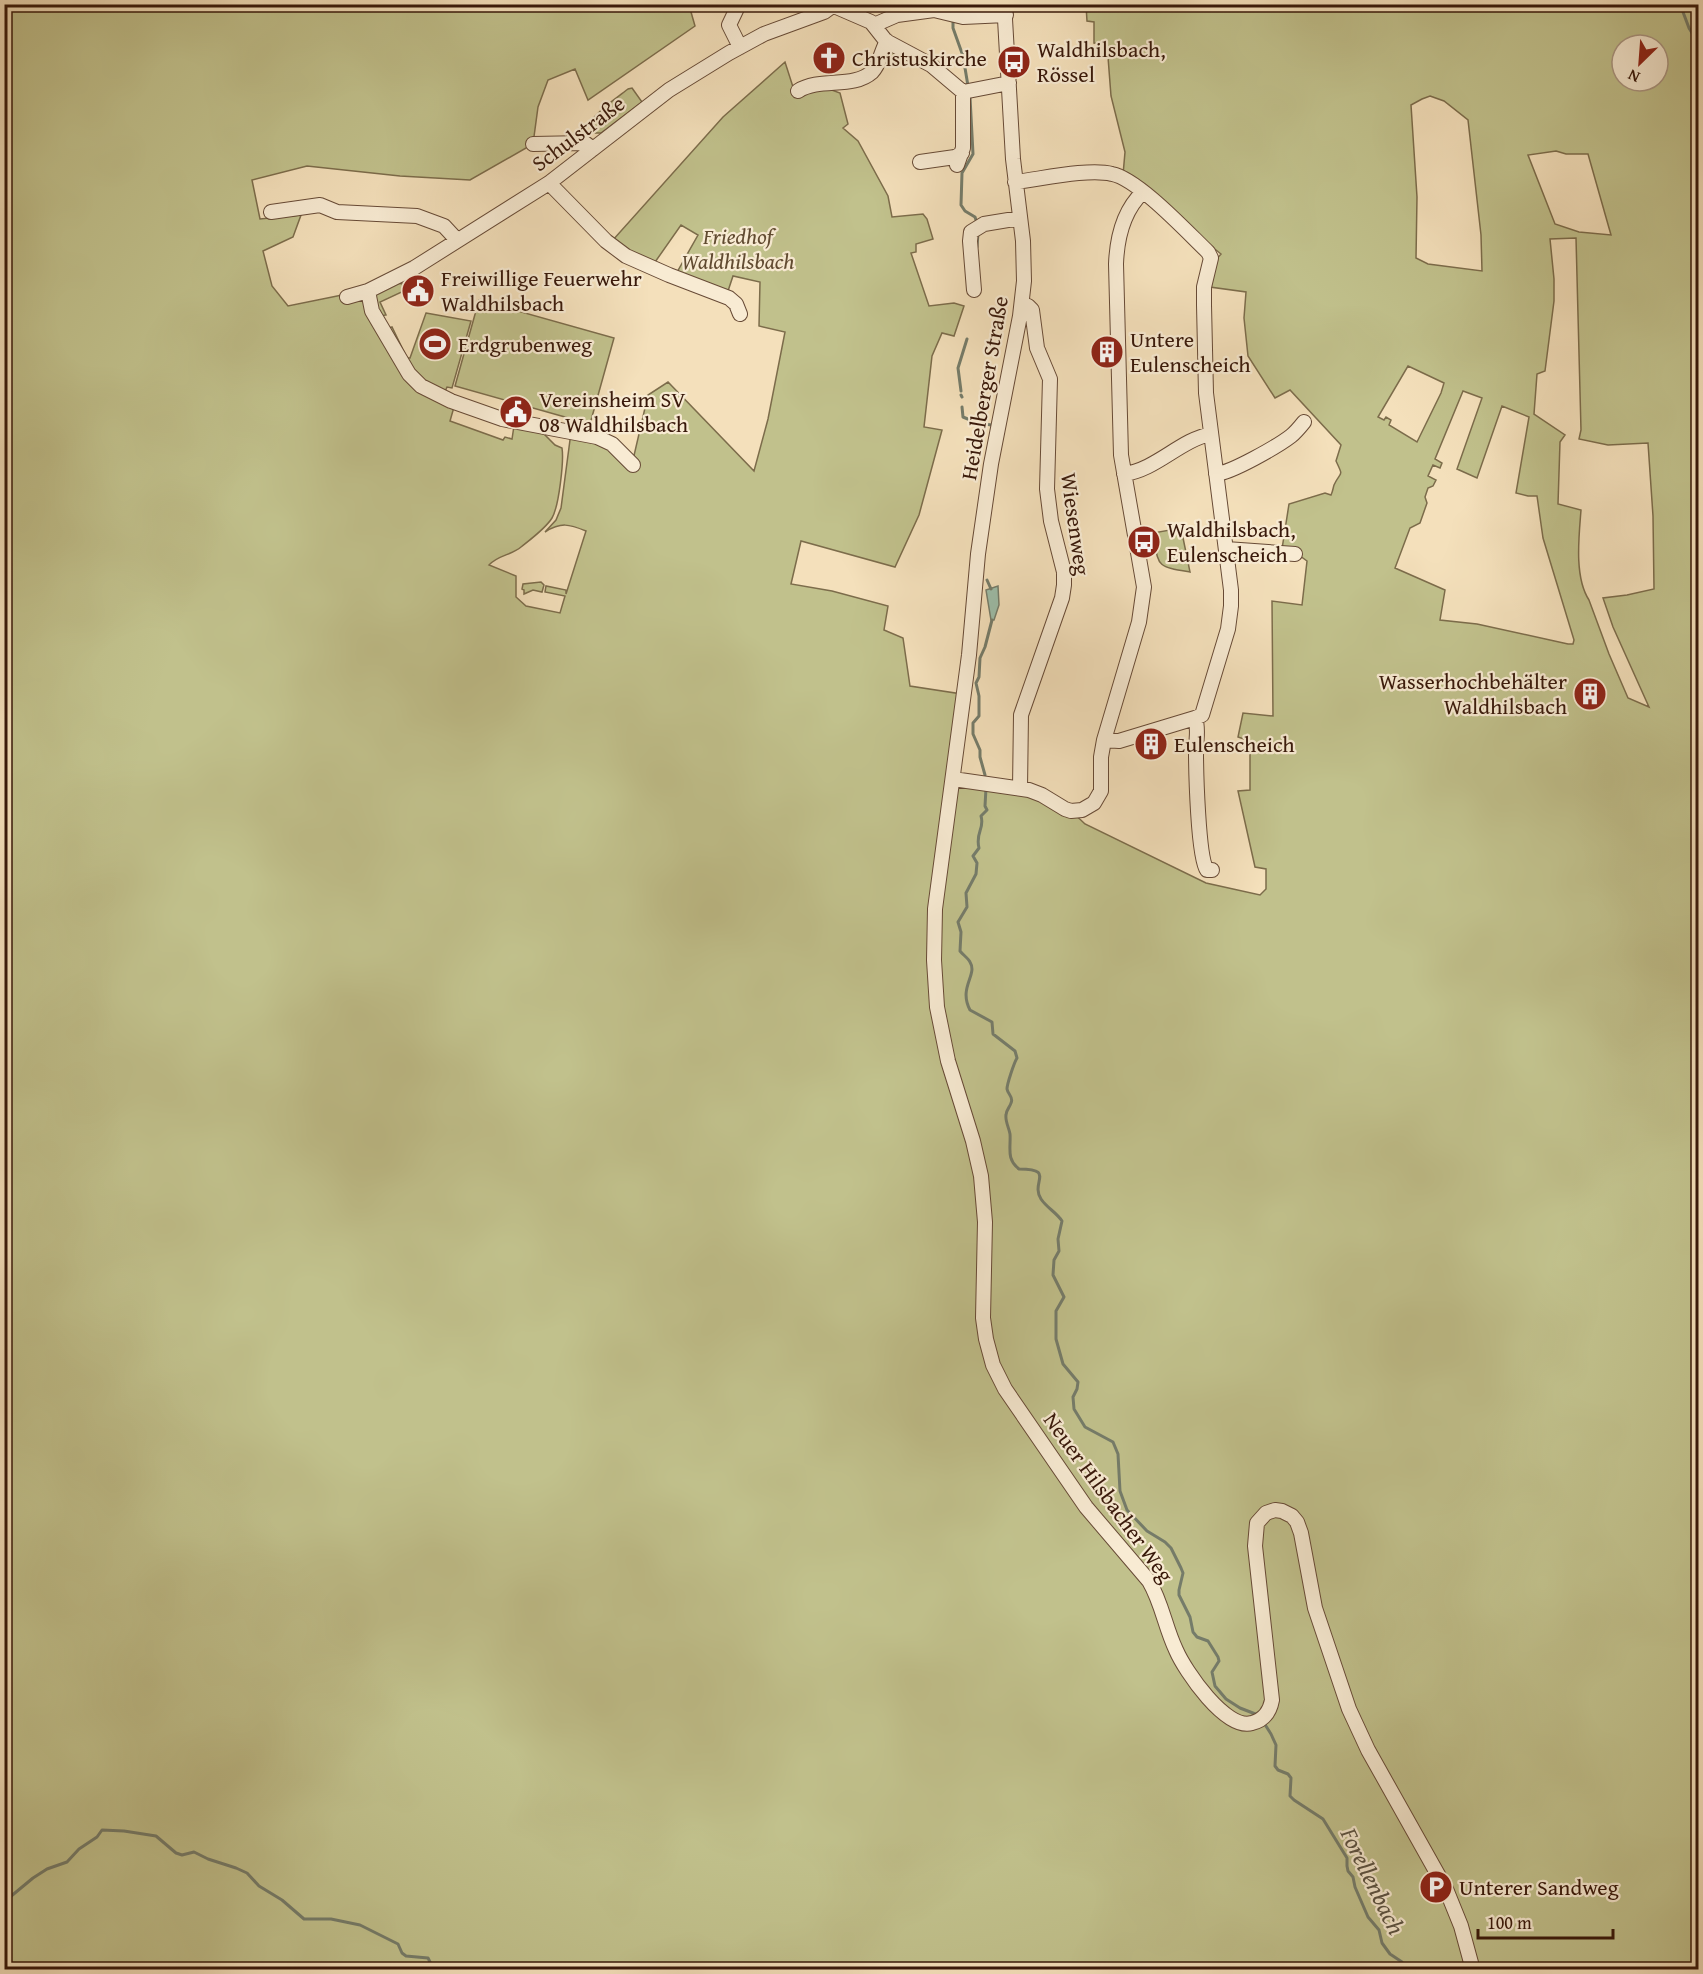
<svg xmlns="http://www.w3.org/2000/svg" width="1703" height="1974" font-family="'Gentium Book Plus',serif">
<style>
.green{fill:#c1c18c;stroke:#7c6c4b;stroke-width:1.5;fill-rule:evenodd}
.water{fill:#9dbeaa;stroke:#757c6a;stroke-width:1.5}
.lines{fill:none;stroke-linecap:round;stroke-linejoin:round}
.stream{stroke:#757c6a;stroke-width:3}
.minor-casing{stroke:#674a36;stroke-width:16}
.minor{stroke:#f8ebd3;stroke-width:14}
.labels{text-anchor:middle;dominant-baseline:central;stroke-width:4.5;stroke-linejoin:round;paint-order:stroke}
.poi-label{font-size:22px;fill:#38180a;stroke:#f8ebd3;text-anchor:start}
.street-label{font-size:22px;fill:#38180a;stroke:#f8ebd3}
.park-label{font-size:22px;font-style:italic;fill:#614b31;stroke:#f8ebd3}
.water-label{font-size:24px;font-style:italic;fill:#5b5242;stroke:#f8ebd3}
</style>
<rect width="100%" height="100%" fill="#f4e0bb"/>
<filter id="stains"><feTurbulence type="fractalNoise" baseFrequency=".00333" numOctaves="4"/><feColorMatrix values="0 0 0 0 .2 0 0 0 0 .09 0 0 0 0 .02 0 0 0 .5 -.17"/></filter>
<radialGradient id="worn" r=".72"><stop offset=".6" stop-color="#630" stop-opacity="0"/><stop offset="1" stop-color="#630" stop-opacity=".3"/></radialGradient>
<path class="green" d="M 5,5 L 689,5 L 695,26 L 588,100 L 575,69 L 548,80 L 538,107 L 533,144 L 470,180 L 400,176 L 307,166 L 252,180 L 260,219 L 301,215 L 293,237 L 263,251 L 272,286 L 288,306 L 342,295 L 362,299 L 392,354 L 454,407 L 450,421 L 503,440 L 505,437 L 512,439 L 514,426 L 542,432 L 555,445 L 562,448 C 564,461 559,506 552,518 C 546,528 531,539 521,547 C 512,555 498,555 489,565 L 516,576 L 516,597 L 526,606 L 560,613 L 565,596 L 545,592 L 546,586 L 566,590 L 566,594 L 586,531 C 569,524 561,522 545,532 L 556,520 L 561,508 L 570,440 L 577,435 L 633,460 L 648,395 L 668,382 L 754,471 L 768,419 L 785,332 L 759,326 L 760,282 L 733,276 L 728,291 L 676,274 L 698,235 L 681,225 L 653,265 L 612,241 L 723,117 L 785,62 L 793,87 L 821,86 L 840,93 L 848,124 L 843,128 L 858,141 L 888,196 L 892,217 L 923,214 L 927,219 L 933,239 L 916,244 L 916,252 L 911,253 L 929,306 L 954,303 L 964,306 L 954,336 L 942,333 L 932,356 L 924,427 L 942,430 L 919,515 L 895,567 L 801,541 L 791,584 L 832,591 L 888,606 L 884,630 L 903,638 L 910,686 L 968,695 L 958,775 C 998,784 1056,794 1085,824 L 1206,883 L 1260,895 L 1266,889 L 1266,869 L 1255,867 L 1238,791 L 1250,790 L 1250,741 L 1238,737 L 1243,713 L 1273,716 L 1272,601 L 1302,605 L 1307,561 L 1300,556 L 1282,549 L 1289,504 L 1325,493 L 1331,495 C 1333,491 1333,488 1334,485 C 1341,470 1344,478 1336,461 L 1341,445 L 1290,390 L 1275,398 L 1248,356 L 1244,318 L 1246,292 L 1210,287 L 1214,262 L 1221,254 L 1123,175 L 1125,152 L 1111,96 L 1107,44 L 1094,43 L 1094,22 L 1087,21 L 1086,5 L 1698,5 L 1698,1969 L 5,1970 ZM 1622,45 L 1658,45 L 1658,81 L 1622,81 ZM 1430,96 L 1444,101 L 1468,120 L 1481,235 L 1482,271 L 1428,264 L 1416,258 L 1417,197 L 1411,105 L 1422,99 ZM 1556,151 L 1566,154 L 1588,154 L 1611,235 L 1579,232 L 1555,224 L 1528,155 ZM 1576,238 L 1581,430 L 1579,439 L 1608,445 L 1648,443 L 1653,516 L 1654,589 L 1627,595 L 1603,598 L 1613,627 L 1649,707 L 1628,698 L 1609,654 L 1589,600 C 1574,577 1579,536 1581,510 L 1558,504 L 1560,442 L 1565,435 L 1534,414 L 1537,374 L 1545,371 L 1554,301 L 1554,279 L 1550,239 ZM 1408,366 L 1444,383 L 1441,393 L 1417,442 L 1389,425 L 1391,420 L 1386,417 L 1384,420 L 1378,417 ZM 1463,391 L 1482,398 L 1457,469 L 1477,478 L 1502,406 L 1529,417 L 1516,493 L 1528,496 L 1537,496 L 1543,538 L 1574,640 L 1573,644 L 1568,644 L 1477,624 L 1440,620 L 1445,590 L 1395,568 L 1410,528 L 1420,523 L 1427,503 L 1425,497 L 1428,488 L 1433,486 L 1436,480 L 1428,476 L 1433,465 L 1440,468 L 1442,463 L 1435,459 Z
M 886,48 L 909,59 L 896,65 L 889,67 L 882,62 Z
M 632,88 L 642,102 L 601,133 L 595,133 L 589,124 C 599,109 614,100 628,89 Z
M 397,283 L 403,284 L 406,290 L 380,302 L 386,315 L 380,316 C 376,308 373,302 377,293 Z
M 479,300 L 614,338 L 590,424 L 455,386 Z
M 426,313 L 471,321 L 452,388 L 447,387 L 444,394 L 419,380 L 389,328 L 392,327 L 407,358 L 410,358 Z
M 1181,528 L 1190,572 C 1155,566 1159,567 1153,533 Z
M 541,582 L 544,585 L 542,592 L 533,590 L 524,594 L 524,590 L 522,589 L 523,584 Z"/>
<path class="water" d="M 998,586 L 999,605 L 994,620 L 991,620 L 986,590 Z"/>
<g class="lines">
<path class="stream" d="M 1680,4 L 1689,28 L 1698,43
M 953,20 L 953,28 L 963,56 L 968,86
M 970,97 L 973,154 L 962,173 L 961,205 L 965,211 L 975,217 L 977,223
M 977,247 L 978,233
M 961,391 L 958,368 L 967,339
M 961,395 L 962,397
M 962,407 L 963,417 L 975,422 L 991,425
M 987,580 L 991,589
M 985,775 L 980,757 L 980,750 L 973,734 L 973,723 L 979,716 L 979,696 L 976,683 L 979,677 L 980,658 L 985,647 L 992,620
M 986,788 L 985,806 L 987,810 L 981,816 C 985,829 975,832 979,848 L 973,856 L 977,863 L 976,874 L 966,893 L 967,907 L 958,922 L 961,932 L 960,951 C 963,955 968,958 970,962 C 978,975 958,987 970,1010 L 992,1022 L 993,1034 L 1015,1051 L 1017,1058 C 1014,1063 1007,1084 1007,1089 C 1008,1095 1014,1097 1011,1103 C 1010,1107 1006,1110 1006,1115 C 1005,1121 1009,1128 1010,1134 C 1011,1148 1006,1159 1019,1169 C 1056,1169 1030,1182 1041,1199 C 1047,1208 1056,1212 1062,1221 L 1058,1239 L 1059,1251 L 1054,1260 L 1053,1275 L 1064,1297 L 1056,1311 L 1056,1339 L 1063,1364 L 1078,1382 L 1077,1389 L 1073,1397 L 1074,1409 L 1085,1427 L 1113,1442 L 1118,1454 L 1120,1491 L 1127,1510 L 1147,1531 L 1165,1542 L 1171,1548 L 1181,1568 L 1183,1573 L 1179,1590 L 1179,1595 L 1190,1617 L 1193,1632 L 1197,1637 L 1208,1641 L 1218,1657 L 1219,1661 L 1212,1672 L 1215,1686 L 1226,1699 L 1240,1708 L 1258,1715
M 1264,1723 L 1271,1734 L 1276,1745 L 1275,1766 L 1278,1770 L 1288,1774 L 1291,1778 L 1290,1796 L 1294,1800 L 1323,1819 L 1347,1858 L 1347,1866 L 1348,1871 L 1353,1877 L 1355,1887 L 1368,1917 L 1379,1930 L 1382,1943 L 1390,1954 L 1402,1962 L 1405,1970
M 4,1902 L 33,1878 L 47,1869 L 67,1862 L 79,1849 L 97,1837 L 102,1830 L 124,1831 L 156,1836 L 176,1853 L 182,1855 L 194,1852 L 208,1859 L 236,1868 L 247,1873 L 259,1886 L 282,1900 L 304,1919 L 331,1919 L 360,1925 L 398,1944 L 402,1953 L 406,1956 L 428,1958 L 434,1970"/>
<g class="minor-casing">
<path id="minor" d="M 739,4 L 729,25 L 740,47
M 1006,4 L 1005,19 L 1013,159 L 1023,241 L 1024,281 L 1020,316 L 991,464 L 978,554 L 969,655 L 935,909 L 934,960 L 937,1007 L 948,1061 L 973,1141 L 981,1176 L 985,1222 L 983,1318 L 986,1339 L 993,1365 L 1005,1389 L 1086,1507 L 1149,1581 C 1162,1603 1165,1627 1176,1650 C 1185,1671 1226,1731 1252,1723 C 1264,1720 1270,1711 1272,1700 L 1255,1546 L 1257,1523 L 1266,1513 L 1275,1510 L 1282,1511 L 1292,1516 L 1297,1522 L 1301,1533 L 1315,1608 L 1349,1709 L 1368,1750 L 1446,1889 L 1461,1926 L 1473,1970
M 834,6 L 871,22 L 886,41 L 931,65 L 963,92 L 1009,83
M 874,25 L 897,15 L 934,10 L 963,17 L 1006,15
M 798,91 C 820,77 853,89 872,72 C 880,64 881,51 887,41
M 533,144 L 585,143 L 593,149
M 920,162 L 955,157 L 962,153
M 957,165 L 963,148 L 963,92
M 1015,182 C 1041,179 1089,168 1112,174 C 1138,179 1187,232 1208,252 L 1211,258 L 1204,287 L 1204,305 L 1206,393 L 1231,590 L 1231,606 L 1228,629 L 1202,715 L 1195,718 L 1119,741 L 1104,740
M 549,183 L 606,241 L 626,256 L 669,275 L 729,298 L 736,304 L 740,314
M 271,212 L 320,205 L 337,212 L 417,216 L 444,226 L 457,240
M 974,290 L 970,241 L 971,232 L 984,224 L 1020,218
M 368,291 L 372,311 L 409,374 L 421,386 L 451,401 L 502,419 L 597,437 L 612,444 L 633,465
M 347,297 L 368,291 L 414,268 L 549,183 L 669,90 L 729,53 L 764,34 L 824,12 L 835,4
M 1124,474 C 1156,470 1180,440 1211,434
M 1216,474 C 1231,473 1278,446 1291,436 C 1296,432 1300,427 1304,422
M 1226,549 L 1295,554
M 1195,718 C 1199,729 1196,739 1196,750 C 1196,770 1198,858 1207,870 L 1212,870
M 953,779 L 1029,790 L 1042,795 L 1065,809 L 1071,811 L 1082,810 L 1094,803 L 1101,791 L 1101,757 L 1104,740 L 1139,622 L 1144,587 L 1121,455 L 1116,264 C 1117,238 1124,210 1143,192
M 1020,788 L 1021,715 L 1062,598 L 1064,585 L 1064,572 L 1051,521 L 1047,489 L 1050,379 L 1037,348 L 1032,310 L 1028,306 L 1022,304"/>
</g>
<use href="#minor" class="minor"/>
</g>
<defs>
<g id="church-disc" transform="scale(1.725)"><circle r="9.5" fill="#8f2418" stroke="#f8ebd3"/><path d="M-1.2-6h2.4v3.5h3.3v2.4h-3.3V6h-2.4V-.1h-3.3v-2.4h3.3Z" fill="#fff"/></g>
<g id="bus-disc" transform="scale(1.725)"><circle r="9.5" fill="#8f2418" stroke="#f8ebd3"/><path d="M-5-6H5V4H4V6H2V4H-2V6H-4V4H-5ZM-3.5-4V0h7V-4ZM-3.5 1.2v1.5H-2V1.2ZM2 1.2v1.5H3.5V1.2Z" fill="#fff"/></g>
<g id="civic-disc" transform="scale(1.725)"><circle r="9.5" fill="#8f2418" stroke="#f8ebd3"/><path d="M-.6-6.5H3V-4.5H.6V-3L4-1V1h2V6H-6V1h2V-1L-.6-3ZM-1.2 2.5V6h2.4V2.5Z" fill="#fff"/></g>
<g id="stadium-disc" transform="scale(1.725)"><circle r="9.5" fill="#8f2418" stroke="#f8ebd3"/><path d="M0-5a6.5 5 0 1 0 0 10a6.5 5 0 1 0 0-10ZM-3.5-1.8h7v3.6h-7Z" fill="#fff"/></g>
<g id="building-disc" transform="scale(1.725)"><circle r="9.5" fill="#8f2418" stroke="#f8ebd3"/><path d="M-4-6H4V6H1V3H-1V6H-4ZM-2.5-4.3h1.7v1.8h-1.7ZM.8-4.3h1.7v1.8H.8ZM-2.5-1h1.7V.8h-1.7ZM.8-1h1.7V.8H.8Z" fill="#fff"/></g>
<g id="parking-disc" transform="scale(1.725)"><circle r="9.5" fill="#8f2418" stroke="#f8ebd3"/><path d="M-3.5-5.5H1a3.5 3.5 0 0 1 0 7H-1V5.5H-3.5ZM-1-3.4V-.6H.8a1.4 1.4 0 0 0 0-2.8Z" fill="#fff"/></g>
</defs>
<g fill-rule="evenodd">
<use href="#church-disc" x="829" y="58"/>
<use href="#bus-disc" x="1014" y="62"/>
<use href="#civic-disc" x="418" y="291"/>
<use href="#stadium-disc" x="435" y="344"/>
<use href="#building-disc" x="1107" y="352"/>
<use href="#civic-disc" x="516" y="412"/>
<use href="#bus-disc" x="1144" y="542"/>
<use href="#building-disc" x="1590" y="694"/>
<use href="#building-disc" x="1151" y="744"/>
<use href="#parking-disc" x="1436" y="1887"/>
</g>
<g class="labels">
<g class="poi-label">
<text x="1037" y="49">Waldhilsbach,<tspan x="1037" dy="25">Rössel</tspan></text>
<text x="852" y="58">Christuskirche</text>
<text x="441" y="278">Freiwillige Feuerwehr<tspan x="441" dy="25">Waldhilsbach</tspan></text>
<text x="1130" y="339">Untere<tspan x="1130" dy="25">Eulenscheich</tspan></text>
<text x="458" y="344">Erdgrubenweg</text>
<text x="539" y="399">Vereinsheim SV<tspan x="539" dy="25">08 Waldhilsbach</tspan></text>
<text x="1167" y="529">Waldhilsbach,<tspan x="1167" dy="25">Eulenscheich</tspan></text>
<text x="1567" y="681" text-anchor="end">Wasserhochbehälter<tspan x="1567" dy="25">Waldhilsbach</tspan></text>
<text x="1174" y="744">Eulenscheich</text>
<text x="1459" y="1887">Unterer Sandweg</text>
</g>
<g class="street-label">
<text transform="translate(578 133) rotate(-37)">Schulstraße</text>
<text transform="translate(984 388) rotate(-80)">Heidelberger Straße</text>
<text transform="translate(1076 524) rotate(82)">Wiesenweg</text>
<text transform="translate(1109 1497) rotate(54)">Neuer Hilsbacher Weg</text>
</g>
<g class="park-label">
<text x="738" y="236">Friedhof<tspan x="738" dy="25">Waldhilsbach</tspan></text>
</g>
<g class="water-label">
<text transform="translate(1373 1881) rotate(64)">Forellenbach</text>
</g>
</g>
<rect width="1703" height="1974" fill="none" stroke="#f4e0bb" stroke-width="24"/>
<rect x="6" y="6" width="1691" height="1962" fill="none" stroke="#38180a" stroke-width="3"/>
<rect x="12" y="12" width="1679" height="1950" fill="none" stroke="#38180a" stroke-width="1.5"/>
<g transform="translate(1640 63) rotate(205)"><circle r="28" fill="#f8ebd3" stroke="#ab9783" stroke-width="1.5"/>
<path d="M0-4.5L10 22L0 15L-10 22Z" fill="#8f2418"/>
<text y="-9" font-size="16" font-weight="bold" text-anchor="middle" fill="#38180a">N</text>
</g>
<path d="M1478 1929v9h135v-9" fill="none" stroke="#38180a" stroke-width="3"/>
<text x="1487" y="1929" font-size="18" fill="#38180a" stroke="#f8ebd3" stroke-width="4.5" paint-order="stroke">100 m</text>
<rect width="100%" height="100%" filter="url(#stains)"/>
<rect width="100%" height="100%" fill="url(#worn)"/>
</svg>
